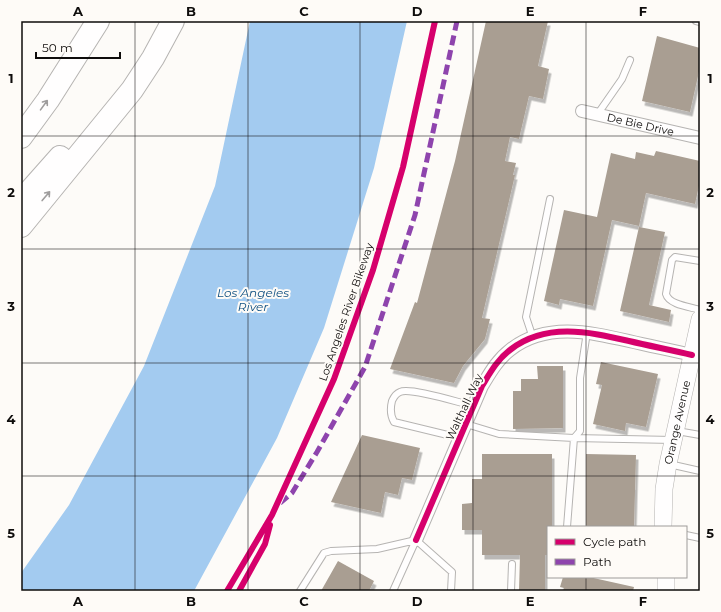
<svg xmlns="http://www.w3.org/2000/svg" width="721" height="612" font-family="Montserrat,sans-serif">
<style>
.water{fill:#a3cbf0}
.building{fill:#a99e92;filter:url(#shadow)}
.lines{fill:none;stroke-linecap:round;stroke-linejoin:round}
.lane-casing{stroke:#b6b4b2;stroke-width:8}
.street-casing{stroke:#b6b4b2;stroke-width:14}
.secondary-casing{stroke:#b6b4b2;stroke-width:18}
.highway-casing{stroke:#b6b4b2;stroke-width:24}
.lane{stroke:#fffefe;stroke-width:6}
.street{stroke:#fffefe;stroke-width:12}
.secondary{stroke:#fffefe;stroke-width:17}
.highway{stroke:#fffefe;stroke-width:22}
.quiet{stroke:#8e44ad;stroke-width:5;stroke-dasharray:10 5;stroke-linecap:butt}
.cycleway-casing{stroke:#fefbf7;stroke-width:8}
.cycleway{stroke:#d6006c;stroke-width:6}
.oneway{stroke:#9f9d9d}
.grid{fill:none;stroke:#0e0c0b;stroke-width:1;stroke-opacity:0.55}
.labels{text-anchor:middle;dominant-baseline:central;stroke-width:4;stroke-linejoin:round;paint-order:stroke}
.street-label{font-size:11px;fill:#0e0c0b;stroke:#fefbf7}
.water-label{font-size:12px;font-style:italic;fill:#0f5081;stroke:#fefbf7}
.neatline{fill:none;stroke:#0e0c0b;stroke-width:1.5}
.grid-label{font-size:13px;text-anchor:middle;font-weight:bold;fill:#0e0c0b}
</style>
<defs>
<filter id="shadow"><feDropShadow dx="2.5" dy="4.5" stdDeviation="0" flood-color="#0004"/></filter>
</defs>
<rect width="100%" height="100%" fill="#fdfbf8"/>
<path class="water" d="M 250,21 L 407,21 L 374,168 L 324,328 L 277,438 L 194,591 L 21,591 L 21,573 L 69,505 L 144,366 L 215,186 Z"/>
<path class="building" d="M 486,21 L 548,21 L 538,66 L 549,69 L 543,99 L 529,96 L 519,139 L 510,137 L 505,161 L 516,163 L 513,175 L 515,175 L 482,318 L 490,319 L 485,339 L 463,366 L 454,383 L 390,369 L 415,302 L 417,303 L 455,161 Z
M 657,36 L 700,48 L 700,67 L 690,112 L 642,101 Z
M 656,151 L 700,161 L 700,181 L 695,204 L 646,193 L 639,226 L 612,220 L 593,306 L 560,299 L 559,305 L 544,301 L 564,210 L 597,217 L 611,153 L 635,159 L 636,152 L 654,156 Z
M 639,227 L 665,232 L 649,305 L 671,310 L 669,322 L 620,311 Z
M 601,362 L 658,374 L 646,427 L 626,423 L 625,431 L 593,424 L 602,385 L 596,384 Z
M 537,366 L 563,366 L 563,428 L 513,429 L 513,391 L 521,391 L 521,379 L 538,379 Z
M 362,435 L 420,448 L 412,480 L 402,478 L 398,495 L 385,492 L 381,513 L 331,502 Z
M 482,454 L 552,454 L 552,527 L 548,527 L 548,555 L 545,555 L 545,591 L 519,591 L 520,555 L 482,555 L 482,530 L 462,530 L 462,504 L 472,503 L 472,479 L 482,479 Z
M 586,454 L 636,455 L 634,527 L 586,527 Z
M 338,561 L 374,581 L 369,591 L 321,591 Z
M 563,577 L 589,577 L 634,587 L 633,591 L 563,591 L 564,588 L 560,587 Z"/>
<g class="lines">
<g class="lane-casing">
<path id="lane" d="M 696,21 L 700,22
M 597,115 L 622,79 L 630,60
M 700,261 L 675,257 L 672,260 L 666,294 C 669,305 691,307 700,310
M 533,338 L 526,317 L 550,199
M 466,424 L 499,434 L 574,438 L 567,527
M 677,431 L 700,435
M 460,438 L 394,422 C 390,415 390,409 392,401 C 394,397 395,394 400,392 C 410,387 460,403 474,406
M 574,438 L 580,431 L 580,378 L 587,332
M 574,438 L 673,440
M 669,464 L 700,471
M 686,535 L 700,538
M 416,540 L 452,572 L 451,591
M 300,591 L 324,553 L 331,551 L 377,549 L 416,540
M 393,591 L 416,540
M 511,591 L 512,564"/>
</g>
<g class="street-casing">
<g id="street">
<path id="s1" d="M 582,111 L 700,138"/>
<path d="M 416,540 L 482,386 C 490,373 497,360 510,350 C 546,322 589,332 629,341 C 650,346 671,350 692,355"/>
</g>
</g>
<g class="secondary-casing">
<g id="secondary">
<path id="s2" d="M 663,527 L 664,489 L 668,464 L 700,319"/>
<path d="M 666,577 L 666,591"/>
</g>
</g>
<g class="highway-casing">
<path id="highway" d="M 21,137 L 48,100 L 98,21
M 21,201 L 60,157
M 21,226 L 132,90 L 153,58 L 173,21"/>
</g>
<use href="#lane" class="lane"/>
<use href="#street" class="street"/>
<use href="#secondary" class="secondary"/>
<use href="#highway" class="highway"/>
<path class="quiet" d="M 280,503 L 292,493 L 317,452 L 365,367 L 415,215 L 457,21"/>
<g class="cycleway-casing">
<path id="cycleway" d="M 416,540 L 482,386 C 490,373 497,360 510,350 C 546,322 589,332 629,341 C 650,346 671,350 692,355
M 227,591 L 272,515 L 334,379 L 373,270 L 403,167 L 435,21
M 239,591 L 265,544 L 270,525"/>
</g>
<use href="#cycleway" class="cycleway"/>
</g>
<defs><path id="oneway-shaft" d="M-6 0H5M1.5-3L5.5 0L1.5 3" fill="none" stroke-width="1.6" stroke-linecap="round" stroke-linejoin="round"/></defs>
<g class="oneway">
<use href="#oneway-shaft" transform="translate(44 105) rotate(-54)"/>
<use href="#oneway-shaft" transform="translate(46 196) rotate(-50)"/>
</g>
<path class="grid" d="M 135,21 L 135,591M 248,21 L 248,591M 360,21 L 360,591M 473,21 L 473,591M 586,21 L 586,527M 21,136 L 700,136M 21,249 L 700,249M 21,363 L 700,363M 21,476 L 700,476M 586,577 L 586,591"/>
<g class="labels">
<g class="street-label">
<text stroke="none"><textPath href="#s1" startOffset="60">De Bie Drive</textPath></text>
<text transform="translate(346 312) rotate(-71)">Los Angeles River Bikeway</text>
<text transform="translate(464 407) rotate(-65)">Walthall Way</text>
<text stroke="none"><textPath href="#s2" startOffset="106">Orange Avenue</textPath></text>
</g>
<g class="water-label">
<text x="253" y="292">Los Angeles<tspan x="253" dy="14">River</tspan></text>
</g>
</g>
<rect width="721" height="612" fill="none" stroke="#fefbf7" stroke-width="44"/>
<rect x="547" y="526" width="140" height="52" fill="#fefbf7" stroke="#9e9b99"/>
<rect x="555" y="539" width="20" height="6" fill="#d6006c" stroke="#9e9b99"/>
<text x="583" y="546" font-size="12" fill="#0e0c0b">Cycle path</text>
<rect x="555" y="559" width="20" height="6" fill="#8e44ad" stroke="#9e9b99"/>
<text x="583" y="566" font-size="12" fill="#0e0c0b">Path</text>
<path d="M36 52v6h84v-6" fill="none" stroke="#0e0c0b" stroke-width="2"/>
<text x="42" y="52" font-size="12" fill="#0e0c0b" stroke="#fefbf7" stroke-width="3" paint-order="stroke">50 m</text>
<rect x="22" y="22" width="677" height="568" class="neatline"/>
<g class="grid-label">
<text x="78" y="16">A</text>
<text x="191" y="16">B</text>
<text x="304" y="16">C</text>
<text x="417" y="16">D</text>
<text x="530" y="16">E</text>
<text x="643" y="16">F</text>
<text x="11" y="83">1</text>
<text x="710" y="83">1</text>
<text x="11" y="197">2</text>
<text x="710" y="197">2</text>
<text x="11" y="311">3</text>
<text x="710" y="311">3</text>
<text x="11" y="424">4</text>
<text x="710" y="424">4</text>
<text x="11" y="538">5</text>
<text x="710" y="538">5</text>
<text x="78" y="606">A</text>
<text x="191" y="606">B</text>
<text x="304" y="606">C</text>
<text x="417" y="606">D</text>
<text x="530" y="606">E</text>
<text x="643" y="606">F</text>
</g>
</svg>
